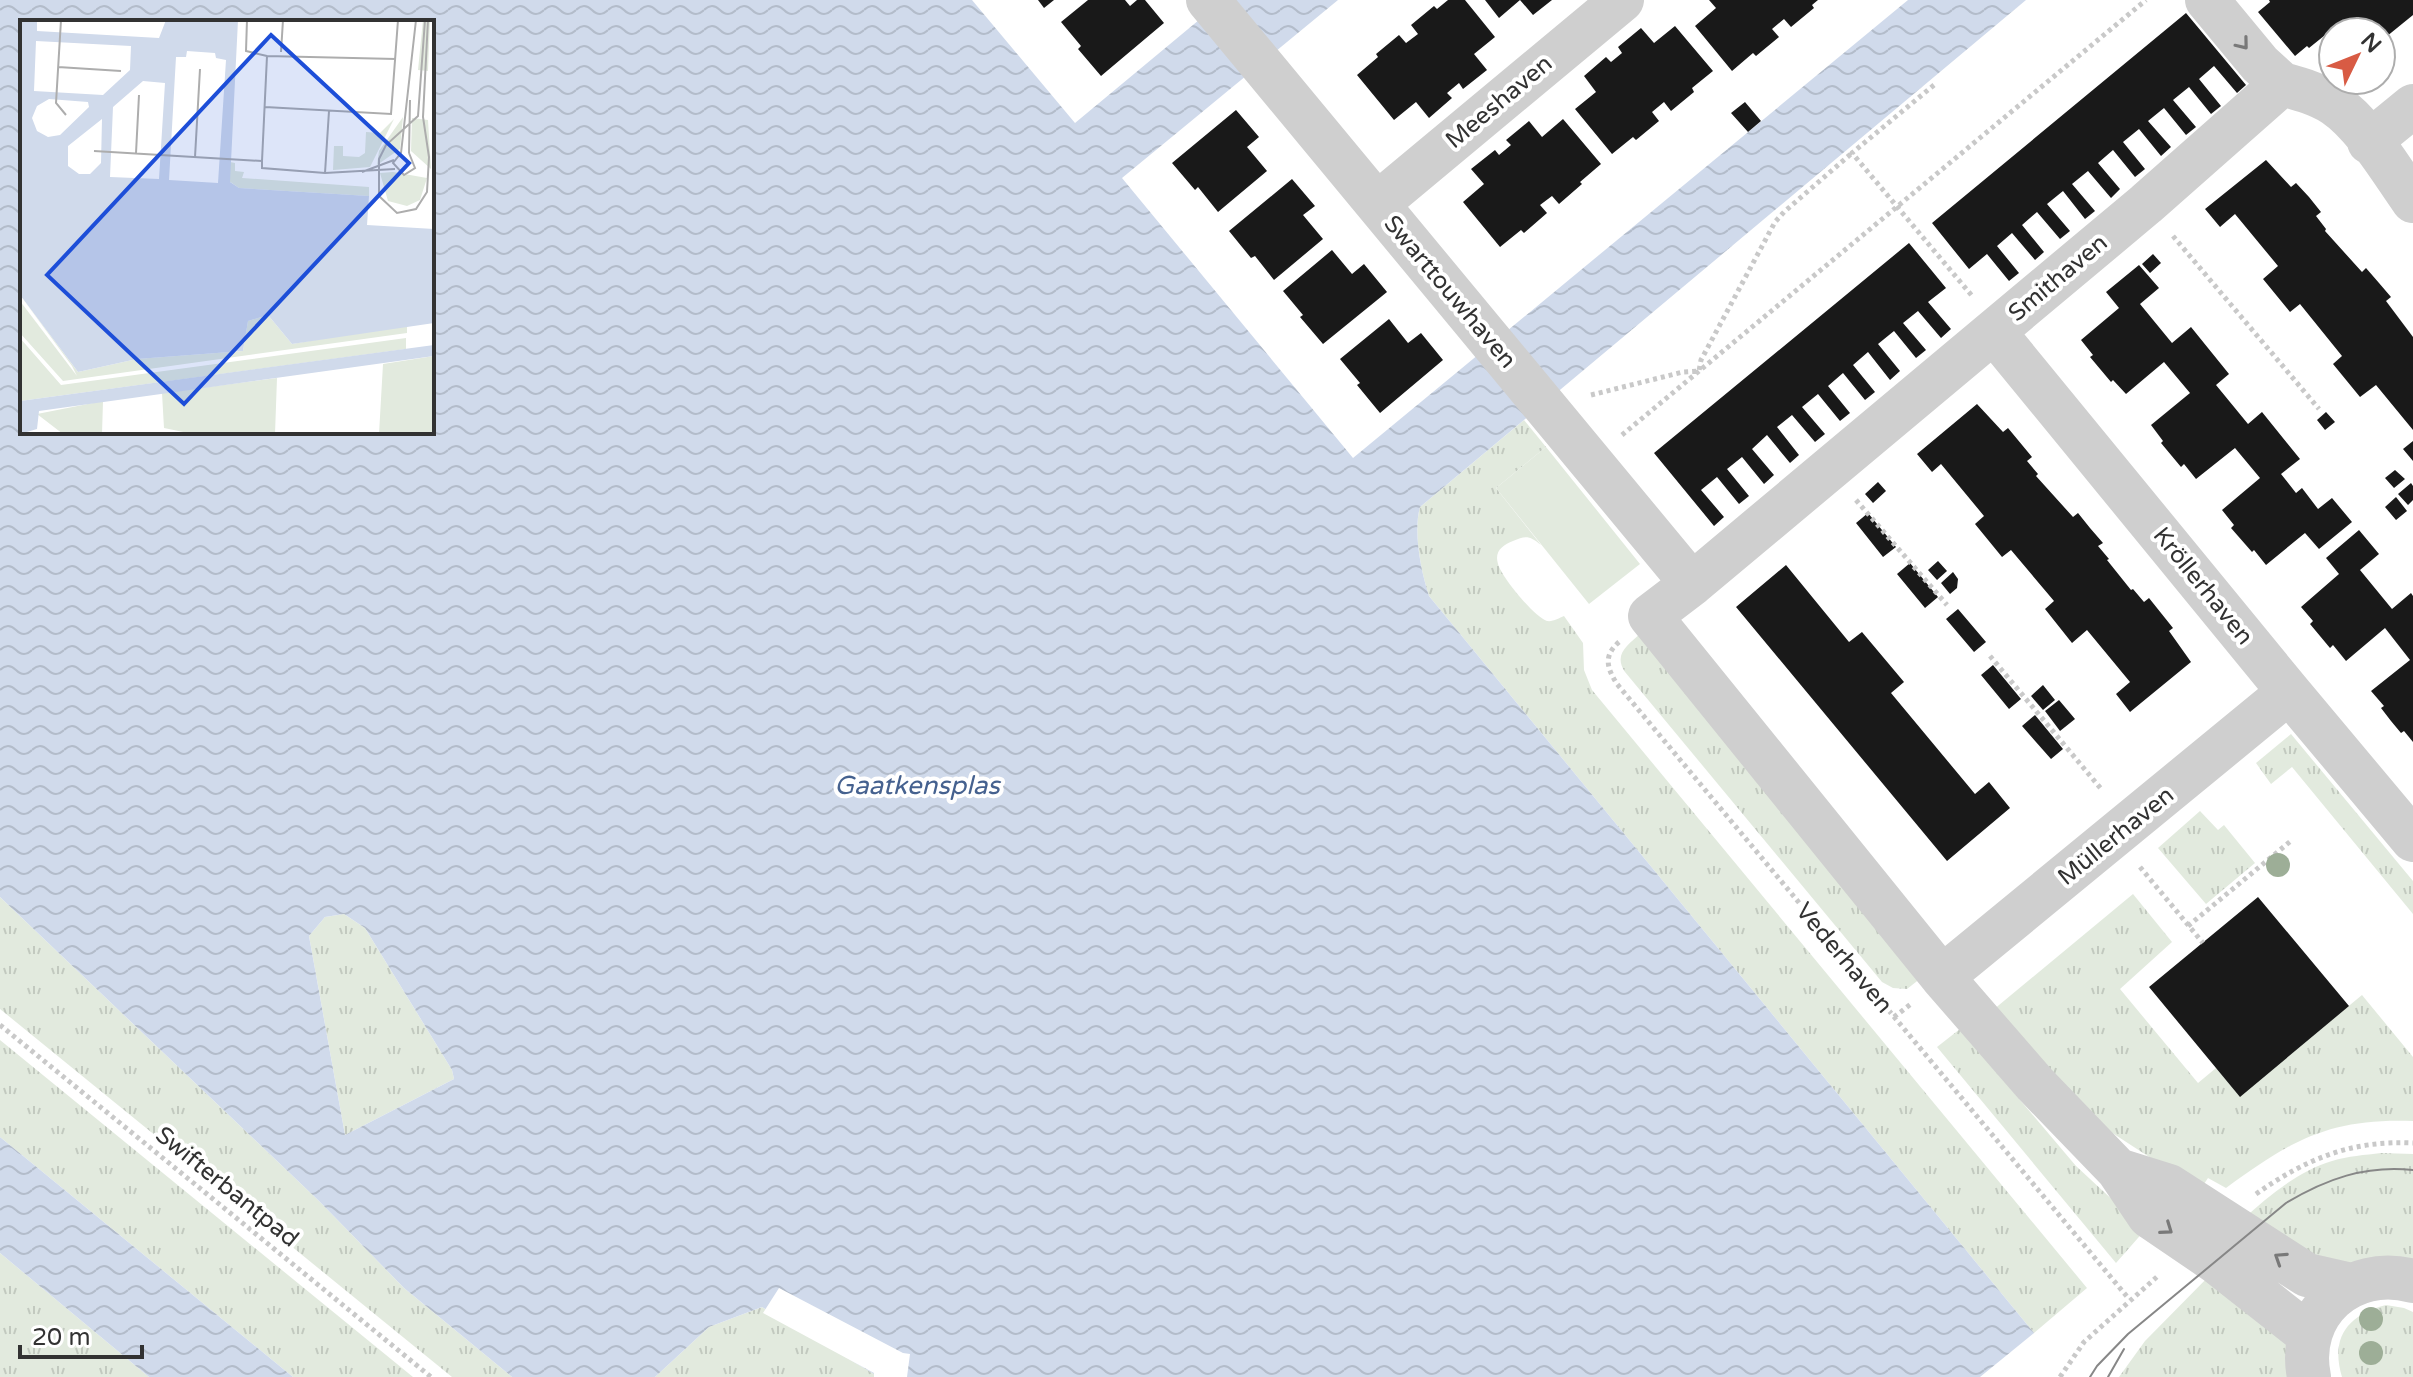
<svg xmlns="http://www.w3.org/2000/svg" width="2413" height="1377" font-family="'Varela Round',sans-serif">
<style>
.grass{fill:url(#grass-tufts)}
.garden{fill:#e2eade}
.water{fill:url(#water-waves);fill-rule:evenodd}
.pier{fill:#fff}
.building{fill:#191919}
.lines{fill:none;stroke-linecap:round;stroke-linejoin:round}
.path{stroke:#c9c9c9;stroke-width:5;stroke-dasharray:4 4;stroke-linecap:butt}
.minor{stroke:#cfcfcf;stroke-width:44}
.tram{stroke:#878787;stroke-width:2}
.tree{fill:#9dae97}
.oneway{stroke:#797979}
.labels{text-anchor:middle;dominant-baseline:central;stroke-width:8;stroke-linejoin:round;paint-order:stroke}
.street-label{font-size:24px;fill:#323232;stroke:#fff}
.water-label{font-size:26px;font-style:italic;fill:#45618f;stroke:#fff}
.inset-road{fill:none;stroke:#adadad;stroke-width:2}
.view{fill:#1d4ed8;fill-opacity:0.15;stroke:#1d4ed8;stroke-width:4}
.inset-edge{fill:none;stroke:#323232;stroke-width:4}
</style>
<defs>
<pattern id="grass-tufts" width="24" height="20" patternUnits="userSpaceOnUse" patternTransform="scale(2)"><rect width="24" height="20" fill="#e2eade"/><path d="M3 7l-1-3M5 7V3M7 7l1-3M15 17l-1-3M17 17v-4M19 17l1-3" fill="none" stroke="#c2c9bf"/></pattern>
<pattern id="water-waves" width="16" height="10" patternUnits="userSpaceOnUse" patternTransform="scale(2)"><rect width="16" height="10" fill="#d0daeb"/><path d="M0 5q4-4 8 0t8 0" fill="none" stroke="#b3bcca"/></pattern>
</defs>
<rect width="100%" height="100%" fill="#fff"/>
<path class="grass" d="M 1524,420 L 1546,447 L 1496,488 L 1541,545 C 1530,536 1526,535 1513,541 C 1503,545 1494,551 1498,564 C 1501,576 1534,617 1547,621 C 1553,622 1559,618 1564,616 L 1583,643 L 1584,670 L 1592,690 L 2087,1288 L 2034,1333 L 1429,596 C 1421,571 1413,532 1420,507 Z
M 1641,633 L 1921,978 L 1907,989 L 1893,988 L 1882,982 L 1625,672 C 1613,654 1628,645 1641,633 Z
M 2291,734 L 2413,881 L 2413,914 L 2292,767 L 2271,784 L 2256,763 Z
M 2200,811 L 2218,830 L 2224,825 L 2255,863 L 2206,904 L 2158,848 Z
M 2133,894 L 2172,942 L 2120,989 L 2198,1083 L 2216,1068 L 2240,1096 L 2362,995 L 2413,1057 L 2413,1121 C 2330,1118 2291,1140 2226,1188 L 2208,1178 L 2200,1190 L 2097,1123 L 1993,1010 Z
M 0,897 L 319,1201 L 404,1288 L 512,1377 L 452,1377 L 0,1009 Z
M 344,914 L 365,928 L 452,1070 L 454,1079 L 345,1135 L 309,936 L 325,917 Z
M 1960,1029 L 2076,1166 L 2145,1230 L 2116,1263 L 1937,1047 Z
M 0,1040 L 413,1377 L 293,1377 L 0,1137 Z
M 2381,1153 L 2413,1154 L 2413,1262 L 2332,1265 L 2243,1219 C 2269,1196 2298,1171 2332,1161 C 2348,1156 2365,1155 2381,1153 Z
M 0,1253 L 149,1377 L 0,1377 Z
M 2214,1271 L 2284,1336 L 2294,1377 L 2119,1377 L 2145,1341 Z
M 2386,1305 L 2404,1308 L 2413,1312 L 2413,1377 L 2342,1377 C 2330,1337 2348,1315 2386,1305 Z
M 762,1307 L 879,1377 L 655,1377 L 709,1327 Z"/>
<path class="garden" d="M 1546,447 L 1640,564 L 1589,604 L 1496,488 Z"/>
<path class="water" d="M 0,0 L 972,0 L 1075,123 L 1223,0 L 1338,0 L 1122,178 L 1353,458 L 1908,0 L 2026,0 L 1420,507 C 1413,532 1421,571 1429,596 L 2034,1333 L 1980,1377 L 879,1377 L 762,1307 L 709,1327 L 655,1377 L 512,1377 L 404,1288 L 319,1201 L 0,897 ZM 22,22 L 432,22 L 432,432 L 22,432 ZM 344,914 L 365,928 L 452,1070 L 454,1079 L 345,1135 L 309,936 L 325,917 Z
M 0,1137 L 293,1377 L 149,1377 L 0,1253 Z"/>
<path class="pier" d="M 779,1288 L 903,1353 L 910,1354 L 907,1377 L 874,1377 L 874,1373 L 763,1313 Z"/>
<path class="building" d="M 1038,0 L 1054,0 L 1044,8 Z
M 1088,0 L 1125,0 L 1130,6 L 1137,0 L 1145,0 L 1164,23 L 1101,76 L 1078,49 L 1081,46 L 1061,22 Z
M 1448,0 L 1465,0 L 1495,37 L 1474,54 L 1487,70 L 1463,89 L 1459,83 L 1447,93 L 1452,98 L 1429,118 L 1416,102 L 1394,120 L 1357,75 L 1378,57 L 1376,54 L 1399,35 L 1406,43 L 1418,34 L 1411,25 L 1434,6 L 1437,9 Z
M 1485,0 L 1552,0 L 1533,15 L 1520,0 L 1499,18 Z
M 1709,0 L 1818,0 L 1812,5 L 1814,8 L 1791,27 L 1784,19 L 1772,29 L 1779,37 L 1756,56 L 1753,53 L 1732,71 L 1695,26 L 1716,8 Z
M 2269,0 L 2413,0 L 2413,15 L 2381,41 L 2381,32 L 2347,32 L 2340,23 L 2309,48 L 2307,46 L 2295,56 L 2258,12 L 2270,2 Z
M 2186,13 L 2246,85 L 2237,93 L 2214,66 L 2199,79 L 2221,106 L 2211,114 L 2189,87 L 2173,100 L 2196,127 L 2186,135 L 2164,108 L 2148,121 L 2171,147 L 2161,156 L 2139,129 L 2123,142 L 2145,169 L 2135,177 L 2113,150 L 2098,163 L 2120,189 L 2111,198 L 2088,171 L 2072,184 L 2095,211 L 2085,219 L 2063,191 L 2047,204 L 2070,231 L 2060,239 L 2037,212 L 2022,225 L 2044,252 L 2035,260 L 2012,233 L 1997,246 L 2019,273 L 2009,281 L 1987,254 L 1969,269 L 1932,223 Z
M 1675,26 L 1713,71 L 1692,88 L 1694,92 L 1671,111 L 1664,102 L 1652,112 L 1659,121 L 1636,140 L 1633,137 L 1612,154 L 1575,109 L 1596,92 L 1584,76 L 1606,57 L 1611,62 L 1622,53 L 1618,47 L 1641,28 L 1654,43 Z
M 1745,102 L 1761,121 L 1748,132 L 1731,113 Z
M 1236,110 L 1259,137 L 1247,147 L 1267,171 L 1218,212 L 1198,187 L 1195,190 L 1172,163 Z
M 1563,119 L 1601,164 L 1580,182 L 1582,184 L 1559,204 L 1552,196 L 1540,205 L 1547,213 L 1524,233 L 1521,230 L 1500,247 L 1463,202 L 1484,184 L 1471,169 L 1495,150 L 1499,155 L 1511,145 L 1506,140 L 1529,121 L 1542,137 Z
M 2266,160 L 2291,187 L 2296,183 L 2309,197 L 2321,212 L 2316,216 L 2326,229 L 2325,231 L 2362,272 L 2366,268 L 2379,283 L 2391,297 L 2386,301 L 2413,337 L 2413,430 L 2376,385 L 2360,397 L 2333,364 L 2342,356 L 2300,304 L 2290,312 L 2263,279 L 2278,266 L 2235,214 L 2220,227 L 2205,209 Z
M 1292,179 L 1315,206 L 1303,215 L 1323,239 L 1274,280 L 1255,256 L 1251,258 L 1229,231 Z
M 1909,243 L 1946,288 L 1928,302 L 1951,329 L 1941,338 L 1918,311 L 1903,323 L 1926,350 L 1916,358 L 1894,331 L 1878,344 L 1900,371 L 1890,380 L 1868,352 L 1853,365 L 1875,392 L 1865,400 L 1843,373 L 1828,386 L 1850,413 L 1840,421 L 1818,394 L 1802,407 L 1825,434 L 1815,442 L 1792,415 L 1777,427 L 1799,455 L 1790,463 L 1767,435 L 1752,449 L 1774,475 L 1764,484 L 1742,457 L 1727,469 L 1749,496 L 1739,504 L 1717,477 L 1701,490 L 1724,517 L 1714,526 L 1654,453 Z
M 1332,250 L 1352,274 L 1364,264 L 1387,292 L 1323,344 L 1300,317 L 1303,315 L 1283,291 Z
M 2153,254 L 2161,263 L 2150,273 L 2142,264 Z
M 2139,265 L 2159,288 L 2140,304 L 2172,343 L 2191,327 L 2229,374 L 2216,385 L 2248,424 L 2262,412 L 2300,459 L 2281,474 L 2296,493 L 2302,488 L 2318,509 L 2332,498 L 2352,522 L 2319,549 L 2305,533 L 2266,565 L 2254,550 L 2252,552 L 2231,528 L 2234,525 L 2222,510 L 2260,478 L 2235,448 L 2196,479 L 2184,464 L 2181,467 L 2161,443 L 2163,441 L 2151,425 L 2190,393 L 2164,362 L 2126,394 L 2113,380 L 2111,382 L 2090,357 L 2093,355 L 2081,340 L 2119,308 L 2106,292 Z
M 1389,319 L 1408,343 L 1421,333 L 1443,360 L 1380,413 L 1357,385 L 1360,383 L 1340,359 Z
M 1977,404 L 2003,432 L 2008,428 L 2032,457 L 2027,461 L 2038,474 L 2036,476 L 2073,517 L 2078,513 L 2090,528 L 2103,543 L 2098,546 L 2109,559 L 2107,560 L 2131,590 L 2133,589 L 2144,602 L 2149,598 L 2173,628 L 2169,631 L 2191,662 L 2130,712 L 2116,694 L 2130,682 L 2087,630 L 2072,643 L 2045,609 L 2054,601 L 2011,550 L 2002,557 L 1975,524 L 1984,516 L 1941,464 L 1932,472 L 1917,454 Z
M 2326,412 L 2335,422 L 2325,430 L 2317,420 Z
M 2413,441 L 2413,461 L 2403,449 Z
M 2395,470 L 2405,479 L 2394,488 L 2385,478 Z
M 1878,482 L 1886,491 L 1873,503 L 1865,494 Z
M 2411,483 L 2413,486 L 2413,500 L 2408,505 L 2398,494 Z
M 2396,497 L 2407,511 L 2396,520 L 2385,507 Z
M 1868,513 L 1896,547 L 1883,557 L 1856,523 Z
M 2359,530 L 2379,554 L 2360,570 L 2392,609 L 2411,593 L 2413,596 L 2413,742 L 2404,731 L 2401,733 L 2391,721 L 2381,708 L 2384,706 L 2371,691 L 2410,660 L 2385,628 L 2346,661 L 2333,645 L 2330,648 L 2310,624 L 2313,621 L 2301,607 L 2339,574 L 2326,558 Z
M 1938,561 L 1947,571 L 1937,580 L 1928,570 Z
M 1910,563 L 1938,597 L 1925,608 L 1897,574 Z
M 1786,565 L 1849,642 L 1862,632 L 1904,682 L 1891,693 L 1975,794 L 1989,782 L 2010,808 L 1947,861 L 1736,607 Z
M 1953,572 L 1958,579 L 1957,588 L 1950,594 L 1941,583 Z
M 1958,609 L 1986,642 L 1974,652 L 1946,619 Z
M 1993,665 L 2021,699 L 2009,709 L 1981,675 Z
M 2043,685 L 2055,700 L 2043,710 L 2031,696 Z
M 2059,700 L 2075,719 L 2060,731 L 2045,711 Z
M 2035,715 L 2063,749 L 2051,759 L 2022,726 Z
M 2258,897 L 2349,1006 L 2240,1097 L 2149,987 Z"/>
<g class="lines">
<path class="path" d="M 1934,85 L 1852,153 L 1973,297
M 2173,236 L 2319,409
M 1591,395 L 1683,372 L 1699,371 L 1701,360 L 1775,222 L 1784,212 L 1852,153
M 1622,435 L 2146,0
M 1856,500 L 1947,605
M 1619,642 C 1603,656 1607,668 1617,684 L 2129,1299
M 1990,656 L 2102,790
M 2140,867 L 2203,943
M 2188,926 L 2292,840
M 1894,1017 L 1911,1004
M 0,1025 L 431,1377
M 2256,1194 C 2306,1159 2351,1140 2413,1143
M 2060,1377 L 2084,1342 L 2159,1275"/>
<path class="minor" d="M 1208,0 L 1692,584
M 2207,0 L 2260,64 L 2282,84
M 2369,142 L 2413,106
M 1377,204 L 1622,0
M 1994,332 L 2289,692 L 2413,840
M 1942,977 L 2289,692
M 2118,1170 L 2169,1186 L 2307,1275 L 2351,1285
M 2309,1335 L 2215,1261 L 2149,1216 L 2118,1170 L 2035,1084 L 1942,977 L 1650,616 L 1692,584 L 2146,204 L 2282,84 C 2300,89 2318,94 2334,104 C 2365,125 2391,170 2413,201
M 2309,1377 C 2296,1313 2350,1264 2413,1281"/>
<path class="tram" d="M 2090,1377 L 2097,1366 L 2128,1334 L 2286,1203 C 2326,1179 2365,1165 2413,1170
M 2108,1377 L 2124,1349"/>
</g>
<g class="tree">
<circle cx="2278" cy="865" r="12"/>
<circle cx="2371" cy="1319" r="12"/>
<circle cx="2371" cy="1353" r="12"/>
</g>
<defs><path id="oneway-chevron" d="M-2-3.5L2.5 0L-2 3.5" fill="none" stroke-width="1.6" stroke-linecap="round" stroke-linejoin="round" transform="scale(2)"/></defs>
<g class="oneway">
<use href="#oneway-chevron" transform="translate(2243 44) rotate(51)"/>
<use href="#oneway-chevron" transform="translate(2167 1229) rotate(35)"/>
<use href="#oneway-chevron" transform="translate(2280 1258) rotate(-147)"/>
</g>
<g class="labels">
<g class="street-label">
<text transform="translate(1499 102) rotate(-40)">Meeshaven</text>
<text transform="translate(2058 278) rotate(-40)">Smithaven</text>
<text transform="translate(1450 292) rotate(50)">Swarttouwhaven</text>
<text transform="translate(2203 586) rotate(51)">Kröllerhaven</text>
<text transform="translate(2116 836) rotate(-39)">Müllerhaven</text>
<text transform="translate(1844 958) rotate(50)">Vederhaven</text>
<text transform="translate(227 1187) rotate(39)">Swifterbantpad</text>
</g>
<g class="water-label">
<text x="917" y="785">Gaatkensplas</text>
</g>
</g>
<g transform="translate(20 20)">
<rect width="414" height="414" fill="#fff"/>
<path d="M 403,0 L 410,0 L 408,51 L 398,50 ZM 383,97 L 380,129 L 357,145 L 359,131 ZM 392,98 L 408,100 L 411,149 L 391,131 ZM 374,99 L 350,147 L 313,150 L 314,126 L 323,126 L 323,136 L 339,137 L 345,133 L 346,112 L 360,113 ZM 210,142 L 215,143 L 215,151 L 224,152 L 222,158 L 349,167 L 349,176 L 219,168 L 209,161 ZM 373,152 L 407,158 L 400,180 L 387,186 L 368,181 L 360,153 ZM 0,275 L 58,352 L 117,339 L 223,331 L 228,301 L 248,295 L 272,324 L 387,304 L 387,313 L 43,361 L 0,313 ZM 153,305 L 177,311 L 172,327 L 149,312 ZM 0,318 L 41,365 L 386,318 L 386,329 L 0,381 ZM 414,336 L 414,414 L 359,414 L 363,344 ZM 257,358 L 255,414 L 173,414 L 144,408 L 142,373 ZM 83,381 L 82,414 L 43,414 L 17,394 Z" fill="#e2eade"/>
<path d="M 0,0 L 17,0 L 17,11 L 139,18 L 146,0 L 218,0 L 210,162 L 219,168 L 349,176 L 347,205 L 414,209 L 414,303 L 272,324 L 248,295 L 228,301 L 223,331 L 117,339 L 58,352 L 0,275 ZM 16,21 L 111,26 L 110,50 L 83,75 L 14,71 ZM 167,31 L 195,33 L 196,38 L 206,40 L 198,163 L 149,160 L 156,37 L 166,37 ZM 123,61 L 145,63 L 139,159 L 90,157 L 93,87 ZM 29,79 L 68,82 L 69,87 L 40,115 L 28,117 L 17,111 L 12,98 L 17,86 ZM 82,99 L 81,143 L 70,154 L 59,154 L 48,146 L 48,126 ZM 414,325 L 414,336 L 19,391 L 17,409 L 0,414 L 0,381 Z" fill="#d0daeb" fill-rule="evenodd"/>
<path d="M 0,275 L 52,346 L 57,356 L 0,281 Z" fill="#fff"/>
<path class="inset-road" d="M 41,0 L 36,83 L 46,95M 227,0 L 226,31 L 247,36M 405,0 L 398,96 L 366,125 L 359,139 L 359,176 L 377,193 L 396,189 L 407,172 L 409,137 L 403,97 L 408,0M 261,32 L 263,0M 38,47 L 101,51M 414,49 L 414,97M 245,87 L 371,94 L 378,0M 74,131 L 242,141M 116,133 L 119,75M 381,133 L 396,0M 381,133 L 373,143 L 384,155 L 395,148 L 389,133M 389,133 L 390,80M 175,137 L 180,49M 242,141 L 247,36 L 376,39M 242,141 L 242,148 L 305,153 L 375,149M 342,152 L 374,140M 305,153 L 309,91"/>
<path class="view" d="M 251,15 L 389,143 L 164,384 L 27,255 Z"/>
<rect width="414" height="414" class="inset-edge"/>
</g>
<g transform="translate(2357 56) rotate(47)"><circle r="38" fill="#ffffff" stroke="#adadad" stroke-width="2"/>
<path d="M0-6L14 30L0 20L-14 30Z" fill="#d85b44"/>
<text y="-12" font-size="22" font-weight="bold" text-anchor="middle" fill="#323232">N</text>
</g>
<path d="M20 1345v12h122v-12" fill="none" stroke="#323232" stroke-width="4"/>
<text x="32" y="1345" font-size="24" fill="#323232" stroke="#ffffff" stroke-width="6" paint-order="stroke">20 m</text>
</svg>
